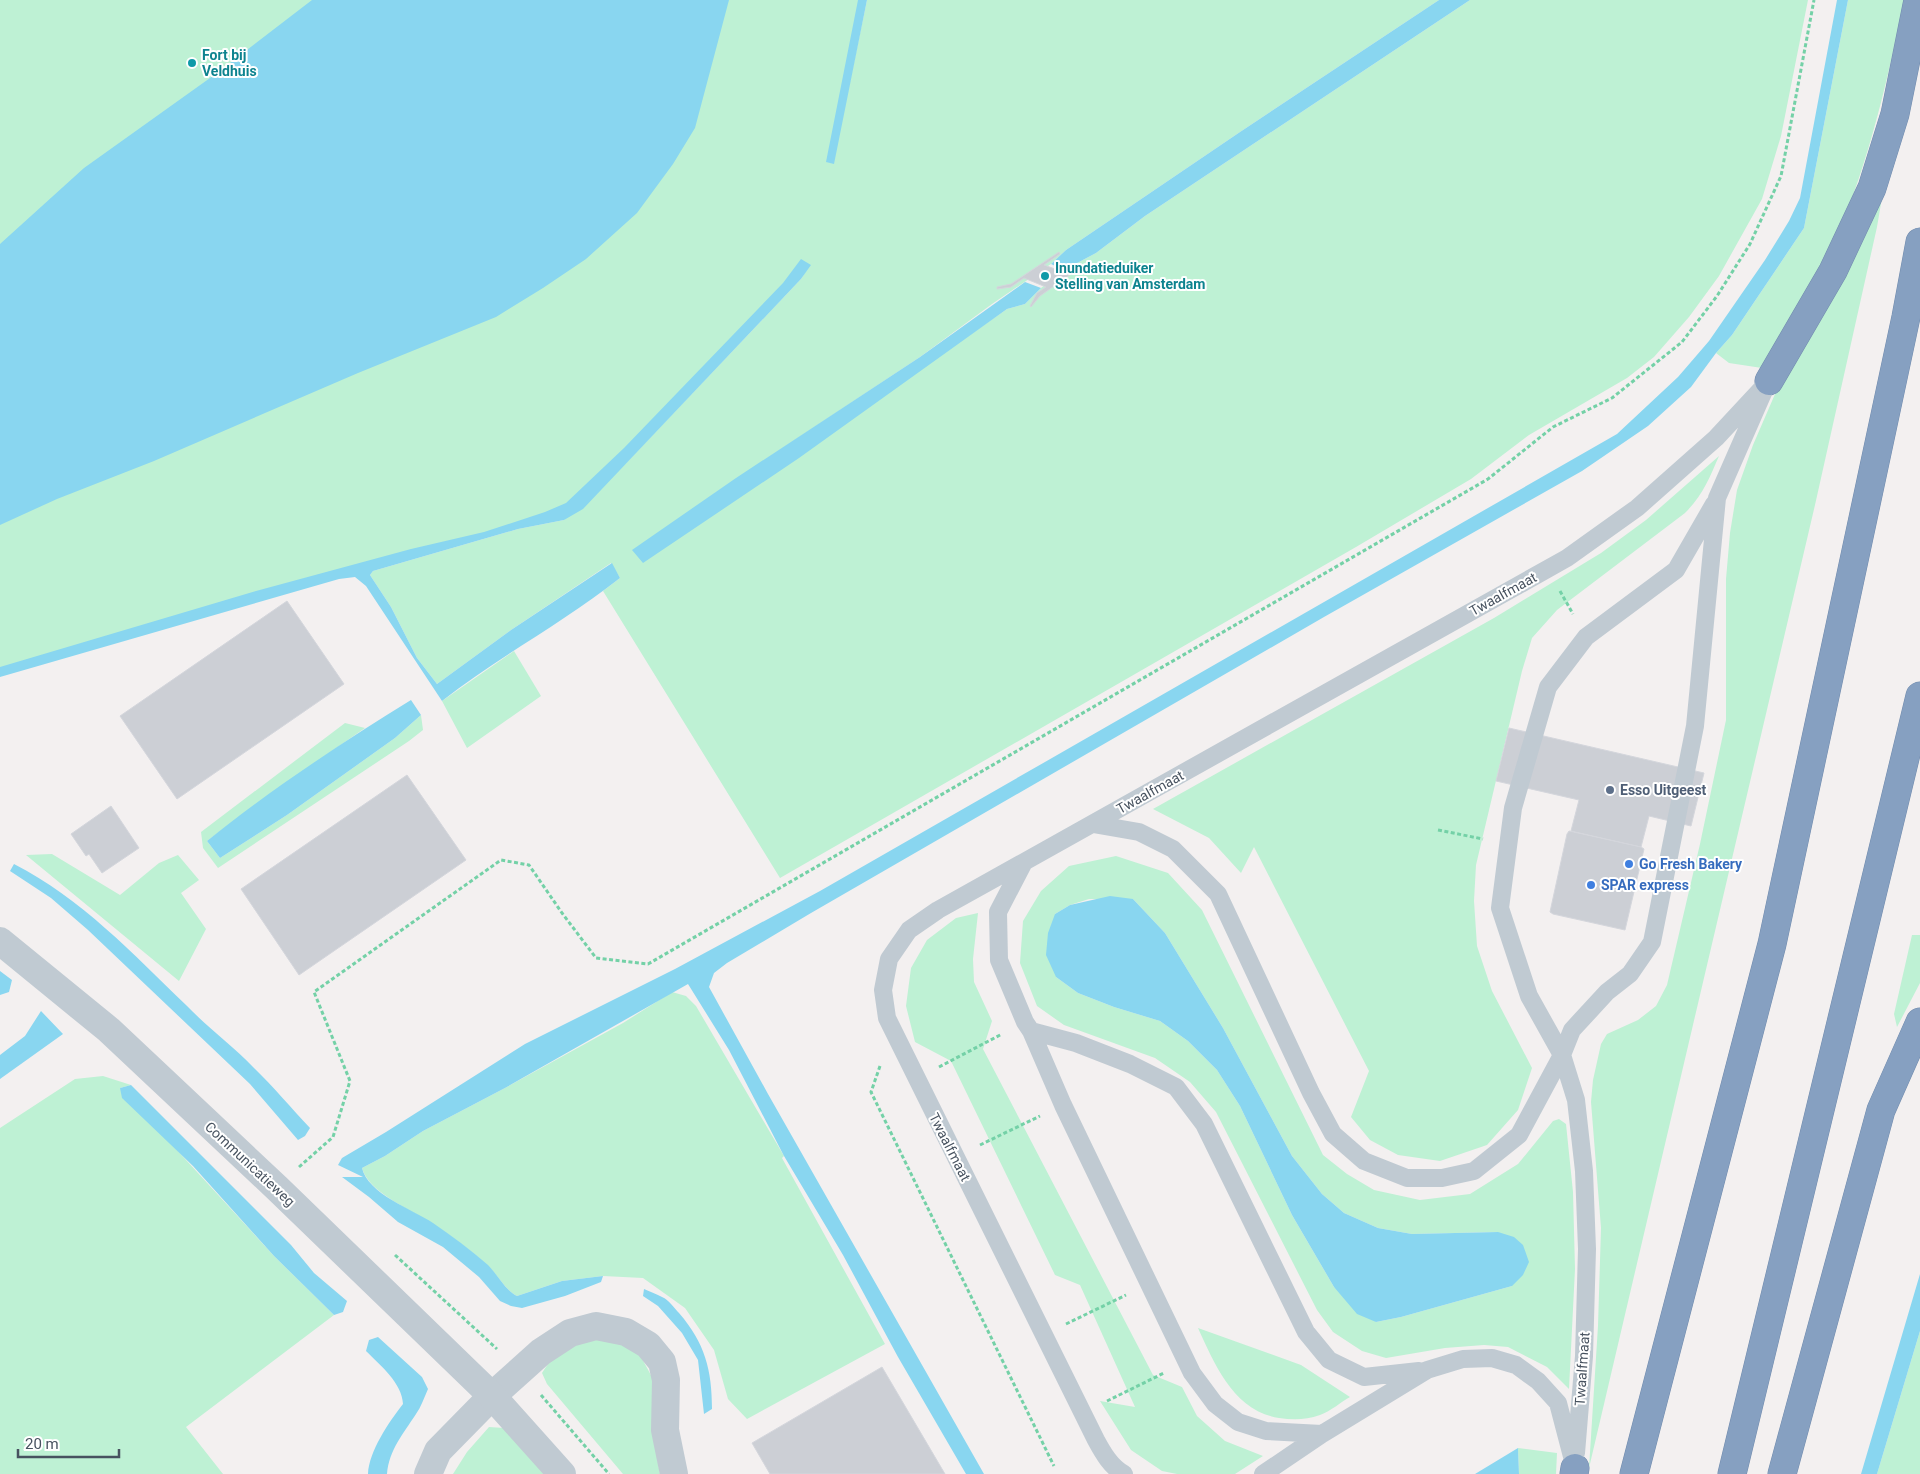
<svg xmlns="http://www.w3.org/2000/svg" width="1920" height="1474" font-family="Roboto,sans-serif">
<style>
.green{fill:#bef1d4;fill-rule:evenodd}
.water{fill:#89d6f0}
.building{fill:#cccfd5;stroke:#d4d6dc}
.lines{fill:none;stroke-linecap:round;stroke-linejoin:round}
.motorway-casing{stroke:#718bad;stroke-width:29}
.path{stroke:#74d1a7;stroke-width:3;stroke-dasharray:4 2.5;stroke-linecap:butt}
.service{stroke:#c0cad2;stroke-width:18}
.minor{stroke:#c0cad2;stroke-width:28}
.tertiary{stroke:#c0cad2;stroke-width:28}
.motorway{stroke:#86a0c1;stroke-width:28}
.culture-dot{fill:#0f9aa8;stroke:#fff;stroke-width:2}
.service-dot{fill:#5c6f8a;stroke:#fff;stroke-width:2}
.shop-dot{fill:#3f7fe0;stroke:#fff;stroke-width:2}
.labels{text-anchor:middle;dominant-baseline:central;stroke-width:4;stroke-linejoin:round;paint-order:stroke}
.culture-label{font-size:14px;font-weight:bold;fill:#0d838f;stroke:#fff;text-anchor:start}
.street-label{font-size:14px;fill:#47525f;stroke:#fff}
.service-label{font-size:14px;font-weight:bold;fill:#4e5e75;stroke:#fff;text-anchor:start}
.shop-label{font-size:14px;font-weight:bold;fill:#366cbe;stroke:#fff;text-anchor:start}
</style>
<rect width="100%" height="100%" fill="#f3f0f0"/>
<path class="green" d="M 0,0 L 862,0 L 833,163 L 867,0 L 1439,0 L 1240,132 L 1066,250 L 1051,264 L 992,304 L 920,357 L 715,493 L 908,378 L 1007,309 L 1025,304 L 1041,288 L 1064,270 L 1096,253 L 1145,216 L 1470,0 L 1808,0 L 1781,136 L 1762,199 L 1719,276 L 1689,317 L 1654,357 L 1627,378 L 1529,435 L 1471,479 L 1356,547 L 780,878 L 603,591 L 620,578 L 611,563 L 511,630 L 437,684 L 417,658 L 391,607 L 370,575 L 373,571 L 518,529 L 564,520 L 626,463 L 801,279 L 808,268 L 592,483 L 556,513 L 0,669 Z
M 1848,0 L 1904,0 C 1884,99 1860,198 1813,288 C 1799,316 1779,342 1762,368 L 1729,363 L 1716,353 L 1732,335 L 1804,228 Z
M 1886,174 L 1877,227 L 1815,505 L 1589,1468 L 1598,1326 L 1601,1228 L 1591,1102 L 1593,1080 L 1601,1044 L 1607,1034 L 1638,1020 L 1656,1006 L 1667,985 L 1700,844 L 1726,720 L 1726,579 L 1730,533 L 1737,490 L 1753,445 L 1785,371 Z
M 1719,456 C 1709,479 1703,495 1685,513 L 1557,610 L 1532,638 L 1522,671 L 1476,865 L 1474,901 L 1477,946 L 1492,991 L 1532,1068 L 1518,1110 L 1487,1145 L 1440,1161 L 1398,1155 L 1370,1140 L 1351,1117 L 1369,1071 L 1254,847 L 1241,873 L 1209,838 L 1153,809 L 1494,618 L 1601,553 L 1646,520 Z
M 514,651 L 541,696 L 467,748 L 442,701 Z
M 421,715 L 423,730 L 409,741 L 218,868 L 203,848 L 201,832 L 345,723 L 365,728 L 266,797 L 207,841 L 220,858 L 287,815 L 395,738 Z
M 52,854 L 120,895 L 159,863 L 178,855 L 199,880 L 181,893 L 206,929 L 179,981 L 26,855 Z
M 1116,856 L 1168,873 L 1202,910 L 1323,1155 L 1347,1174 L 1374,1190 L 1420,1200 L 1470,1194 L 1518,1164 L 1553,1121 L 1559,1119 L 1566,1124 L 1573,1192 L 1575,1269 L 1569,1389 L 1547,1367 L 1508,1347 L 1484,1345 L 1445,1348 L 1386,1358 L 1362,1351 L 1333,1332 L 1317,1310 L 1216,1112 L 1190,1082 L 1155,1058 L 1064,1025 L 1037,1006 L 1020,963 L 1023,921 L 1041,891 L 1069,866 ZM 1089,899 L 1133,899 L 1165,933 L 1223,1028 L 1292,1156 L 1322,1194 L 1344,1213 L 1378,1228 L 1412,1234 L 1498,1232 L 1512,1286 L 1401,1317 L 1376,1322 L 1334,1287 L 1292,1215 L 1240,1106 L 1217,1070 L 1188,1041 L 1160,1021 L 1114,1007 L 1078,993 L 1056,977 L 1055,914 L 1070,905 Z
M 978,913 L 973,959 L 974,982 L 992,1021 L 983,1049 L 1153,1375 L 1182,1387 L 1197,1416 L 1225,1441 L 1263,1456 L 1235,1474 L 1177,1474 L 1162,1471 L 1131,1450 L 1100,1401 L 1135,1407 L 1080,1285 L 1055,1275 L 951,1061 L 915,1042 L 906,1006 L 911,968 L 927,940 L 956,918 Z
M 1912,935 L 1920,935 L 1920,983 L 1897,1027 L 1894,1014 Z
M 672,992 L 686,996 L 696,1006 L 784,1156 L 782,1158 L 885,1344 L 747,1419 L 728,1399 L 714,1350 L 685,1308 L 643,1278 L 603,1276 L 562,1281 L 517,1296 C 505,1290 498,1275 488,1266 C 472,1251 454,1238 436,1226 C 415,1211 369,1194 362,1168 L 385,1156 L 423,1131 L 505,1088 L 623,1023 Z
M 103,1076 L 131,1085 L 120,1088 L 274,1256 L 334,1315 L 186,1427 L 223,1474 L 0,1474 L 0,1128 L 75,1079 Z
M 1198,1328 L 1301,1365 L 1350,1397 C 1341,1402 1331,1411 1320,1415 C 1306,1420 1293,1420 1279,1418 C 1234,1411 1215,1365 1198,1328 Z
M 1920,1331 L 1920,1474 L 1877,1474 Z
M 605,1338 L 624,1344 L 640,1355 L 652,1377 L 652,1410 L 655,1446 L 660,1474 L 623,1474 L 547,1384 L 542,1373 C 560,1344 575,1345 605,1338 Z
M 489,1427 L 504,1428 L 544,1474 L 453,1474 L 467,1452 Z
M 1518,1448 L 1557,1453 L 1556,1474 L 1519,1474 Z"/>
<path class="water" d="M 312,0 L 729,0 L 695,128 L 673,164 L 637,213 L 586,259 L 543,288 L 496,317 L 358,373 L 154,461 L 57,499 L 0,525 L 0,244 L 84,168 L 217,73 Z
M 858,0 L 867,0 L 834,164 L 826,162 Z
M 1439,0 L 1470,0 L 1145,216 L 1096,253 L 1064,270 L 1051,264 L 1066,250 L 1240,132 Z
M 1837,0 L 1848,0 L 1804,228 L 1732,335 L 1716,353 L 1691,387 L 1648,426 L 1582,471 L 1324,617 L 811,913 L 727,963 L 714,973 L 709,987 L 768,1094 L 984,1474 L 966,1474 L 898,1357 L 843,1255 L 784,1156 L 729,1050 L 688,984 L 505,1088 L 423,1131 L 385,1156 L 362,1168 C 368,1194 412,1209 433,1223 C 452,1236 471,1250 488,1265 C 498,1275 505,1290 517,1296 L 562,1281 L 603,1276 L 601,1282 L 565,1296 L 522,1308 L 511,1306 L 500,1301 L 479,1277 L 443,1247 L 398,1222 L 369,1197 L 342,1177 L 363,1177 L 338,1165 L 342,1158 L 386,1132 L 525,1044 L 675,969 L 820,891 L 1617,434 L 1678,377 L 1709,341 L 1765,260 L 1789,221 L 1800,198 Z
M 801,259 L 811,265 L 801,279 L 583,509 L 564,520 L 518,529 L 373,571 L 370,575 L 391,607 L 417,658 L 437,684 L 511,630 L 612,563 L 620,578 C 563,623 498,657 442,701 L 366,586 L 355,577 L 339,579 L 0,677 L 0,667 L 256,591 L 411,549 L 484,532 L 545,512 L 566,503 L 624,448 L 783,283 Z
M 1025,282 L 1041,288 L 1025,304 L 1007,309 L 799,458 L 643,563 L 632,550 L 736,478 L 920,357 Z
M 411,700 L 421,715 L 395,738 L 287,815 L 220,858 L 207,841 C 270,790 343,742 411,700 Z
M 14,864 C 82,899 132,953 186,1005 C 207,1027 232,1045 253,1067 C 273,1086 291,1108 310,1128 L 305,1136 L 298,1140 L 250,1084 L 88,930 L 51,898 L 10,871 Z
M 1110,896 L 1133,899 L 1165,933 L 1223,1028 L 1292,1156 L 1322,1194 L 1344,1213 L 1378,1228 L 1412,1234 L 1498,1232 L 1514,1237 L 1523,1245 L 1529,1262 L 1523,1275 L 1512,1286 L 1401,1317 L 1376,1322 L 1357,1314 L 1334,1287 L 1292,1215 L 1240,1106 L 1217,1070 L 1188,1041 L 1160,1021 L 1114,1007 L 1078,993 L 1056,977 L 1046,955 L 1048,933 L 1055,914 L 1070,905 Z
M 0,971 L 12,980 L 9,992 L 0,995 Z
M 41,1011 L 63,1034 L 0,1079 L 0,1055 L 25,1036 Z
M 131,1085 L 291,1245 L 314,1273 L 347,1301 L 343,1312 L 334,1315 L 274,1256 L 193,1166 L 122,1098 L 120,1088 Z
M 1920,1274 L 1920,1331 L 1877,1474 L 1861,1474 Z
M 644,1289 C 650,1292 657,1294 662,1297 C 669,1300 674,1308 679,1313 C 705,1343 712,1370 712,1409 L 704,1414 L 698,1360 L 682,1333 L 658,1306 L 643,1296 Z
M 378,1337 L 422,1377 L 428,1389 C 424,1398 421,1407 416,1414 C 403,1434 389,1450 387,1474 L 368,1474 C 369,1451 389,1422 403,1404 C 402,1383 381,1366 366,1351 L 369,1340 Z
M 1518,1448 L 1519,1474 L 1475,1474 Z"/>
<path class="building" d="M 1059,252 L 1060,254 L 1044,265 L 1066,273 L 1079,264 L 1080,265 L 1071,274 L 1040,296 L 1031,307 L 1030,306 L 1037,293 L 1046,287 L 1024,278 L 1011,287 L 997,289 L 997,287 L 1011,284 Z
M 287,601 L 344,684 L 177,799 L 120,716 Z
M 1509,728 L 1704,773 L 1691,826 L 1649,816 L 1641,847 L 1571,831 L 1579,800 L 1496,781 Z
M 407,775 L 466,860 L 299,975 L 241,889 Z
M 111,806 L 139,848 L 102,873 L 89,854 L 86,856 L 71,834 Z
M 1569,831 L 1641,847 L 1644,849 L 1625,930 L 1553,914 L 1550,912 L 1567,834 Z
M 882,1367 L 945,1474 L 770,1474 L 752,1443 Z"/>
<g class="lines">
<g class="motorway-casing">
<path id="motorway" d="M 1769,381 L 1833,271 L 1872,188 L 1895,114 L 1918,0
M 1574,1474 L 1575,1468
M 1634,1474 L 1772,944 L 1906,317 L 1920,242
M 1732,1474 L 1920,696
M 1782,1474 L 1881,1110 L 1920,1022"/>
</g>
<path class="path" d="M 1560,591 L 1573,614
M 1438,830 L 1483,839
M 880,1066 L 871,1092 L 1054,1466
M 939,1067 L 1002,1034
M 980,1145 L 1040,1116
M 299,1167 L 333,1137 L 350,1081 L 314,992 L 501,860 L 529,865 L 562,913 L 596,958 L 648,964 L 1488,479 L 1553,427 L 1612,398 L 1682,342 L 1717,296 L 1750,244 L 1781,176 L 1814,0
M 395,1255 L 497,1349
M 1066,1324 L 1126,1295
M 541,1395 L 609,1474
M 1107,1401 L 1164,1373"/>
<path class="service" d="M 1093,824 L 1139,832 L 1173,849 L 1218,894 L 1311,1093 L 1333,1134 L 1364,1161 L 1407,1178 L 1442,1178 L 1474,1171 L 1519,1135 L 1562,1055 L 1572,1030 L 1607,992 L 1630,974 L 1652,942 L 1695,726 L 1717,498 L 1763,393
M 1024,862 L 938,910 L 909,930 L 889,959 L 883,990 L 887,1018 L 1096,1440 C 1103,1453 1111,1467 1124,1474
M 1031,1031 L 1076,1043 L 1130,1064 L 1176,1087 L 1204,1124 L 1306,1332 L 1329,1360 L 1364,1377 L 1419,1371
M 1576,1453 L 1584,1356 L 1587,1249 L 1584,1171 L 1576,1100 L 1562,1055 L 1529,996 L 1500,908 L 1513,808 L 1548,687 L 1586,637 L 1676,570 L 1714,504
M 1575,1468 L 1558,1403 L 1538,1381 L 1516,1365 L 1492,1358 L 1463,1359 L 1427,1370 L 1322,1434 L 1266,1431 L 1238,1422 L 1215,1404 L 1192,1373 L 1063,1105 L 1031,1031 L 1025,1022 L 999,960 L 998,912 L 1024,862 L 1567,558 L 1637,508 L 1716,438 L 1769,381
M 1263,1474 L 1322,1434"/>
<path class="minor" d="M 428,1474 L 438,1451 L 492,1396 L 541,1352 L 570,1333 L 596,1326 L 626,1332 L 648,1345 L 662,1362 L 666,1380 L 665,1430 L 674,1474"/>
<path class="tertiary" d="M 0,941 L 109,1030 L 277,1188 L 492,1396 L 562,1474"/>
<use href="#motorway" class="motorway"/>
</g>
<g class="culture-dot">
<circle cx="192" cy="63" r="5"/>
<circle cx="1045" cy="276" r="5"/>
</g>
<circle class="service-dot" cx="1610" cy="790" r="5"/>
<g class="shop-dot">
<circle cx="1629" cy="864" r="5"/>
<circle cx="1591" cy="885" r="5"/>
</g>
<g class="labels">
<g class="culture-label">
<text x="202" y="55">Fort bij<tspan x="202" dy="16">Veldhuis</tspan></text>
<text x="1055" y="268">Inundatieduiker<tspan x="1055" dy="16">Stelling van Amsterdam</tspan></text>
</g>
<g class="street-label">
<text transform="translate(1503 594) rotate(-29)">Twaalfmaat</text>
<text transform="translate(1150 792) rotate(-29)">Twaalfmaat</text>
<text transform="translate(950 1147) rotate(63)">Twaalfmaat</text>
<text transform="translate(250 1164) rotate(43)">Communicatieweg</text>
<text transform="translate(1582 1369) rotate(-86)">Twaalfmaat</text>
</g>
<g class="service-label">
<text x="1620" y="790">Esso Uitgeest</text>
</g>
<g class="shop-label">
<text x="1639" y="864">Go Fresh Bakery</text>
<text x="1601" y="885">SPAR express</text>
</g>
</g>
<path d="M18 1449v8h101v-8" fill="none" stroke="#47525f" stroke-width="2.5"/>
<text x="25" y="1449" font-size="15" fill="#47525f" stroke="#ffffff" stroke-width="4" paint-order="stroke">20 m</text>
</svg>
